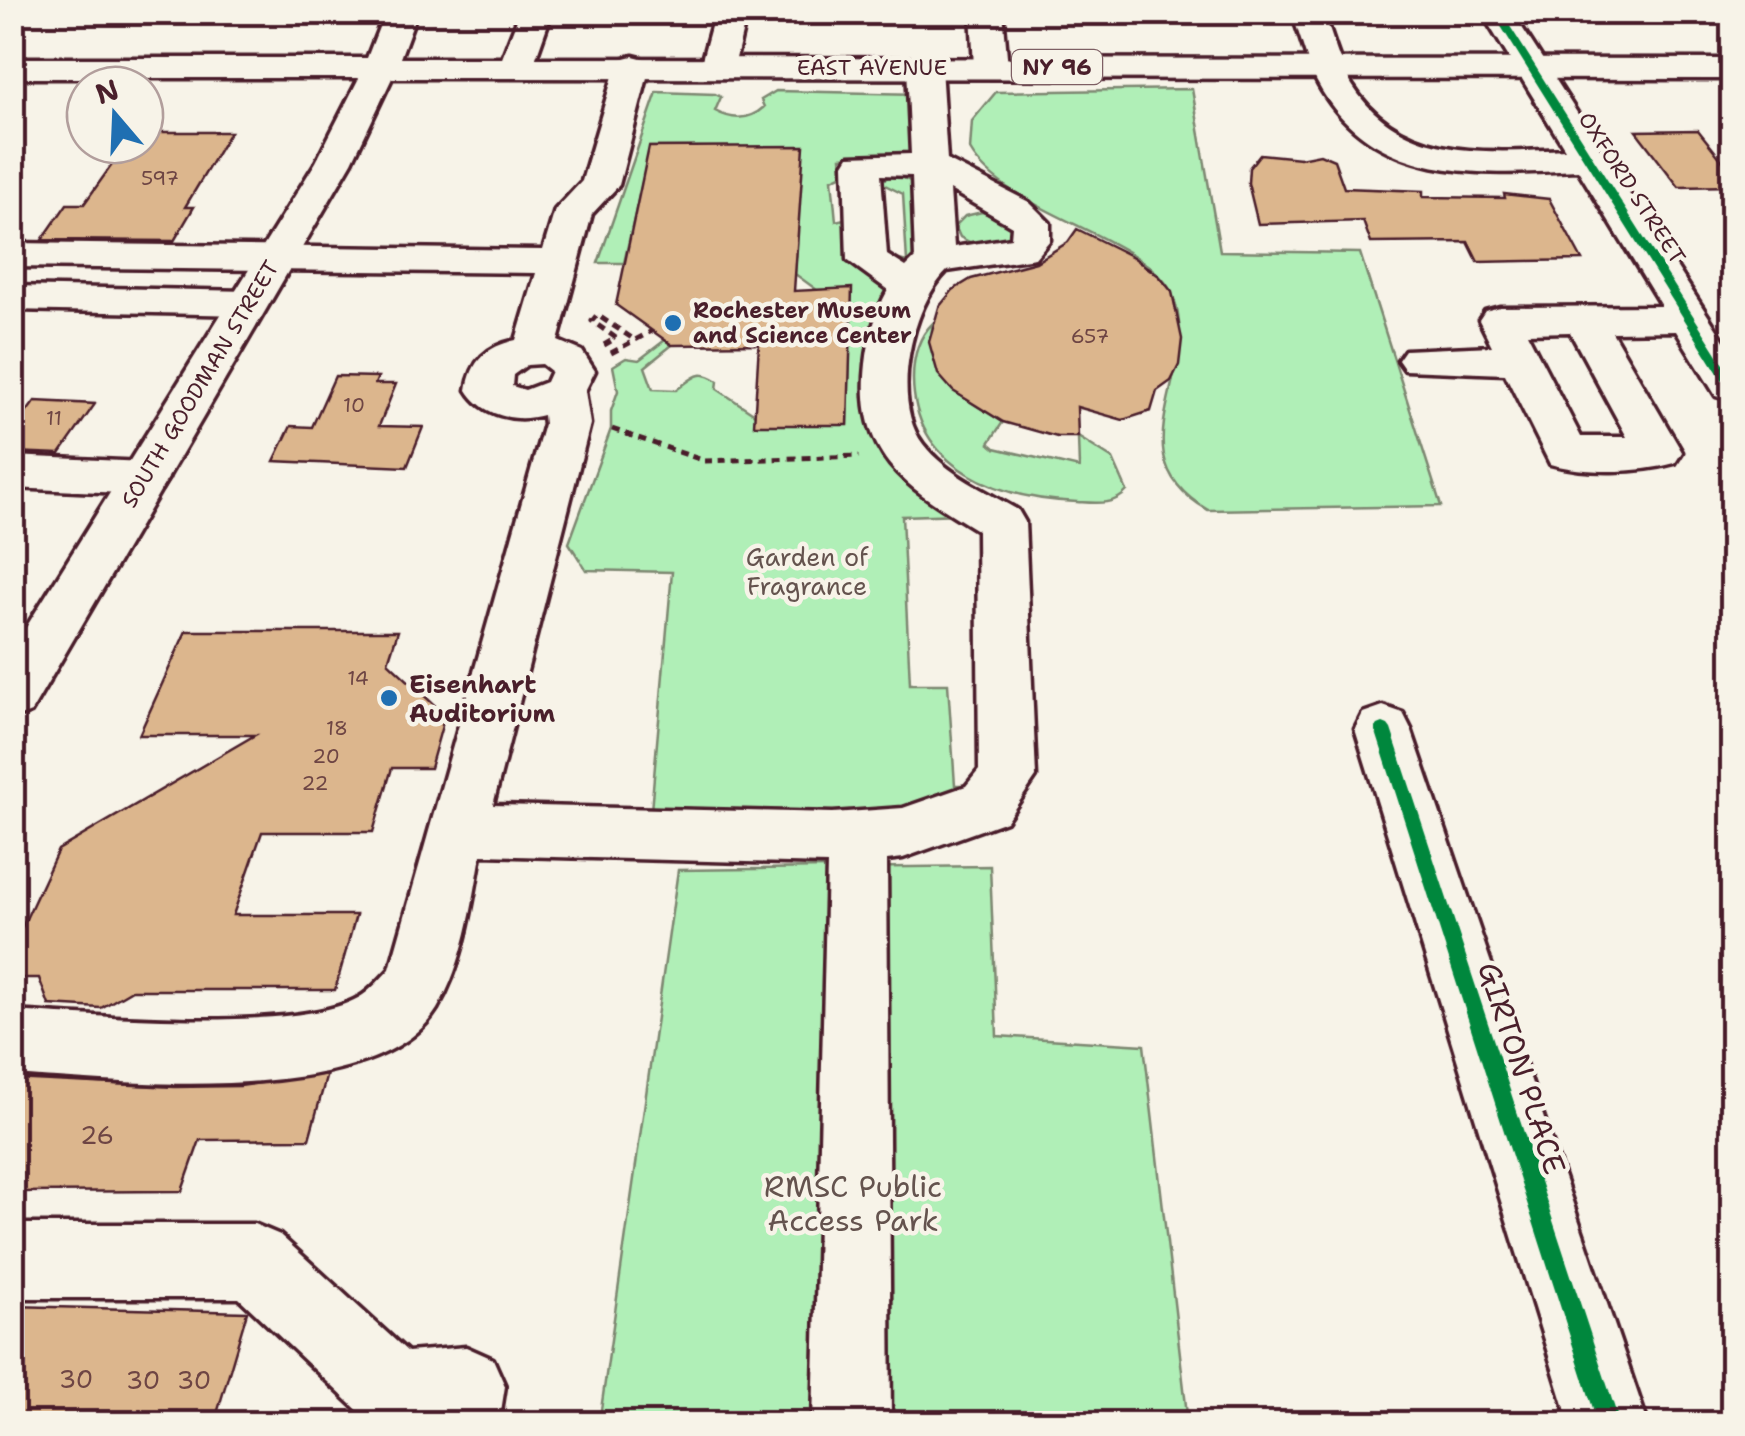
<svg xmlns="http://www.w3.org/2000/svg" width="1745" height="1436" font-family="'Shantell Sans',sans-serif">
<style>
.green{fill:#b0efb7;stroke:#7d8771;stroke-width:2.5}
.building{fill:#dcb68d;stroke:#4a1f2b;stroke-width:2.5}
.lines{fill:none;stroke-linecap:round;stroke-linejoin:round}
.minor-casing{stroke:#4a1f2b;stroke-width:7}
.major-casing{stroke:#4a1f2b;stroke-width:7}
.path{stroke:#4a1f2b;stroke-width:5;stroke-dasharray:8 6;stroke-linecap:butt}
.minor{fill:#f7f3e8;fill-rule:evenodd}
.major{fill:#f7f3e8;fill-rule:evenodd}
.cycleway-casing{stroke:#f7f3e8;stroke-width:6}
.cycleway{fill:#00873e;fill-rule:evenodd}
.poi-dot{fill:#1f6fb2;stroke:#f7f3e8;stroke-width:4}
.labels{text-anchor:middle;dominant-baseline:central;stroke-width:9;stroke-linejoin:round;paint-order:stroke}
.number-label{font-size:20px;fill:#6e4544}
.far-street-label{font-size:22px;fill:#4a1f2b;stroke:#f7f3e8}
.shield{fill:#f7f3e8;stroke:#7e5f64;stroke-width:2.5}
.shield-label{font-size:22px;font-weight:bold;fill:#4a1f2b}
.far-poi-label{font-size:22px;font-weight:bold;fill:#4a1f2b;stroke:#f7f3e8;text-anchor:start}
.park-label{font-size:25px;fill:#64534e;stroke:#f7f3e8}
.poi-label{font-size:25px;font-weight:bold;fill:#4a1f2b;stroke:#f7f3e8;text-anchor:start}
.near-number-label{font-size:25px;fill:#6e4544}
.near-street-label{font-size:30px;fill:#4a1f2b;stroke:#f7f3e8}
.near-park-label{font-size:30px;fill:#64534e;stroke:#f7f3e8}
</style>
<rect width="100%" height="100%" fill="#f7f3e8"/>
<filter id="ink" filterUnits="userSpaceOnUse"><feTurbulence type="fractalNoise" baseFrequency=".01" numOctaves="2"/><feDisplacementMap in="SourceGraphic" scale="20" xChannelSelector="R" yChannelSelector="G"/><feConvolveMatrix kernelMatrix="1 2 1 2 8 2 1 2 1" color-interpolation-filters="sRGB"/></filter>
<g filter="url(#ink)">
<path class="green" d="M 1192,89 L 1220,251 L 1360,253 L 1441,506 L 1208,510 C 1112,455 1203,374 1173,296 C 1150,237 1007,215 970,150 L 972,121 L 996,92 Z
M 776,91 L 920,94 L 912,152 L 841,157 L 842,168 L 856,168 L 832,179 L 836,221 L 864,214 L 903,286 L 877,388 L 961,514 L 902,516 L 910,684 L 948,684 L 955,785 L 982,785 L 892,820 L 651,811 L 672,572 L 586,570 L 569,543 L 611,429 L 611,411 L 618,391 L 613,366 L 626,358 L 639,360 L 665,340 L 672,345 L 645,367 L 653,389 L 676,390 C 693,379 698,367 718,381 L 717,389 L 755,414 L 848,424 L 851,289 L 817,290 L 795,274 L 803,147 L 650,147 L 624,263 L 598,263 L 657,92 L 715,94 L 721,97 L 715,111 C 732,120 749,121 764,107 L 761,100 Z
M 895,174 L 915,183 L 917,264 L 907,270 L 887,257 L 907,262 L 903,194 L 879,182 Z
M 982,212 L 1014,223 L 1011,240 L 975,245 L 960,237 L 955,226 L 965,216 Z
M 933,323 C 922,377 963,397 1003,422 L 989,443 L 995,448 L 1079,468 L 1078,437 L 1113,459 L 1127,491 C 1114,506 1095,503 1077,502 C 1000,499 914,469 913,379 C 913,358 917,338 933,323 Z
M 990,866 L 997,1036 L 1144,1045 L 1188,1423 L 599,1424 L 678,870 Z"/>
<path class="building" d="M 1698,130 L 1732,173 L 1732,186 L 1679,187 L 1636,131 Z
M 158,132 L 230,132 L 185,207 L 194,207 L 174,241 L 42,240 L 67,204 L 84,204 L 126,145 L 150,145 Z
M 804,146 L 794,291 L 852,288 L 848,425 L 754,425 L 759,344 L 672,345 L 616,305 L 649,147 Z
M 1260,154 L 1300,158 L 1320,154 L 1334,160 L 1344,188 L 1423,191 L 1423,197 L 1505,198 L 1504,194 L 1549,199 L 1582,260 L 1478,262 L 1468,242 L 1371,243 L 1363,221 L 1258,224 L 1248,183 L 1249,168 Z
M 1077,229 L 1133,257 L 1159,276 L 1172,292 L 1182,339 L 1179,365 L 1171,381 L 1157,391 L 1151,411 L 1123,420 L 1077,407 L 1078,437 L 1057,437 L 1003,422 L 953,391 L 938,374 L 929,342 L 939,307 L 953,290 L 971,279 L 1036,262 L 1068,242 Z
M 335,376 L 378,377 L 375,384 L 396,384 L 379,426 L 423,427 L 407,467 L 274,461 L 291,426 L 312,427 Z
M 35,401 L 95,404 L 60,454 L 12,452 L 12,432 Z
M 186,631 L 398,631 L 388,662 L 445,715 L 430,768 L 392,768 L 373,832 L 262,832 L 233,915 L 356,915 L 335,990 L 132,990 L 101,1008 L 49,1005 L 39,978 L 12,978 L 12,949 L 58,850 L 255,735 L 139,735 Z
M 327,1074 L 309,1139 L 200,1140 L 182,1191 L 12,1192 L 12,1079 L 175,1087 L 240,1086 Z
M 12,1306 L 247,1312 L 214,1424 L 12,1424 Z"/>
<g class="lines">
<g class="minor-casing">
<path id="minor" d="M 520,12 L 552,12 L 533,66 L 528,73 L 504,73 L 499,66 Z
M 715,12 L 747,12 L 734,67 L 729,74 L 705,74 L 700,67 Z
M 971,12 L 1003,12 L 1008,67 L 1003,74 L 979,74 L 974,67 Z
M 1291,12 L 1323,12 C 1333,36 1338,63 1352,85 C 1400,161 1487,153 1565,149 L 1481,12 L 1512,12 L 1732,353 L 1732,400 L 1716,396 L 1676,331 L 1612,332 L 1682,452 L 1675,463 C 1640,473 1585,474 1550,464 L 1505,374 L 1405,370 L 1398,360 L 1405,350 L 1492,346 L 1479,320 L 1485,311 L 1500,307 L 1661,306 L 1578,170 C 1484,175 1378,183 1322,91 C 1307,67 1302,38 1291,12 ZM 1570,332 L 1627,437 L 1581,437 L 1527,333 Z
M 633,56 L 645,59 L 650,66 L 619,185 L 592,214 L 558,341 L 582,351 L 595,371 L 585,391 L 590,424 L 493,805 L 833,813 L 903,808 L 966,786 L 979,770 L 977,530 C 905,486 856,457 866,364 C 869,338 875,313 888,290 L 847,260 L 844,164 L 849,156 L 911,154 L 907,67 L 912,60 L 936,60 L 941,67 L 947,160 L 1029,202 L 1050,223 L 1050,240 L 1035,258 L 947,271 C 911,306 890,402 923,444 C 946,474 986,491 1018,510 L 1025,522 L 1036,777 L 1006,821 L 903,858 L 887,860 L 891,1424 L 813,1424 L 827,864 L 481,855 C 472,907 464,963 437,1009 C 375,1111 115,1081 12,1075 L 12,1011 C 87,1015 305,1035 363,995 C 373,988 382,977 390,969 L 544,424 L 543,415 C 515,423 483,416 467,390 C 472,360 486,347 516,340 L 536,273 L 12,267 L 12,243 L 543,250 L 555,210 L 582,181 L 616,66 L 621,59 ZM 881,175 L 912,176 L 915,258 L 906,267 L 887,255 ZM 950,190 L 1012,226 L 1011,238 L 954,247 ZM 542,364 L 551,371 L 546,382 L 525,390 L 512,386 L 513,375 L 527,365 Z
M 12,286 L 248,291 L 263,294 L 269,303 L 263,312 L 248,315 L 12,310 Z
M 12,456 L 144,462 L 161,467 L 168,478 L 161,489 L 144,494 L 12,488 Z
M 1383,706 L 1403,713 L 1411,729 L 1648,1424 L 1570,1424 L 1355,729 L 1363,713 Z
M 12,1224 L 254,1224 L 280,1235 L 408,1352 L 466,1347 L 493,1359 L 505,1386 L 499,1424 L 377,1424 L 367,1419 L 239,1298 L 12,1298 Z"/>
</g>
<g class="major-casing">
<path id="major" d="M 385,12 L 417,12 L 400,58 L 1732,59 L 1732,79 L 392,78 L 352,162 L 31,712 L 12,719 L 12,650 L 316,162 L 359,78 L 12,78 L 12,58 L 367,58 Z"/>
</g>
<path class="path" d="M 604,345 L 616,338 L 592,321 L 597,315 L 635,340
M 611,353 L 652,331
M 612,429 L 705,461 L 859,456"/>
<use href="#minor" class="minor"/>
<use href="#major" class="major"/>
<g class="cycleway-casing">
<path id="cycleway" d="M 1492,12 L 1501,12 L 1732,377 L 1732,390 L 1726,386 Z
M 1383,723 L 1388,725 L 1391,729 L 1620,1424 L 1598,1424 L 1375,729 L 1378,725 Z"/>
</g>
<use href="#cycleway" class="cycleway"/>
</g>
</g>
<g class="poi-dot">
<circle cx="673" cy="323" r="10"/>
<circle cx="389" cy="698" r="10"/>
</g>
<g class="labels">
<g class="number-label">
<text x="160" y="178">597</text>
<text x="1090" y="336">657</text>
<text x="354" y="405">10</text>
<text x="54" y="418">11</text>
<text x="358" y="678">14</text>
<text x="337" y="728">18</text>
<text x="326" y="756">20</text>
<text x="315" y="783">22</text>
</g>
<g class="far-street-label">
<text x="872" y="67">EAST AVENUE</text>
<text transform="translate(1632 188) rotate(57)">OXFORD STREET</text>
<text transform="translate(200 384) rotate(-59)">SOUTH GOODMAN STREET</text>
</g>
<rect class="shield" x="1012" y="50" width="90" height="34" rx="8"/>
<g class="shield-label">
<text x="1057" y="67">NY 96</text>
</g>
<g class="far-poi-label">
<text x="693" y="310">Rochester Museum<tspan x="693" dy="25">and Science Center</tspan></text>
</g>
<g class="park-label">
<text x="807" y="557">Garden of<tspan x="807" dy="29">Fragrance</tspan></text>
</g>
<g class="poi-label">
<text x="409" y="684">Eisenhart<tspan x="409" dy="29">Auditorium</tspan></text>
</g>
<g class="near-number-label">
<text x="97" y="1135">26</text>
<text x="76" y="1379">30</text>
<text x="143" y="1380">30</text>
<text x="194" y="1380">30</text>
</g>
<g class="near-street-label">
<text transform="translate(1522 1068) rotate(72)">GIRTON PLACE</text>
</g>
<g class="near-park-label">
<text x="853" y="1186">RMSC Public<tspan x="853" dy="34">Access Park</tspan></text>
</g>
</g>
<rect width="1745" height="1436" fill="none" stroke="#f7f3e8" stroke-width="50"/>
<rect x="25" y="25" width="1695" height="1386" fill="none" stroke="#4a1f2b" stroke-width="4" filter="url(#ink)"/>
<g transform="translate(115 115) rotate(341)"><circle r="48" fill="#f7f3e8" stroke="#b29e9c" stroke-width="2.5"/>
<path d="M0-8L18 38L0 25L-18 38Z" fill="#1f6fb2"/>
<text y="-15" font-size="28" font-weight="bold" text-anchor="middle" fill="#4a1f2b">N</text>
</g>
</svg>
